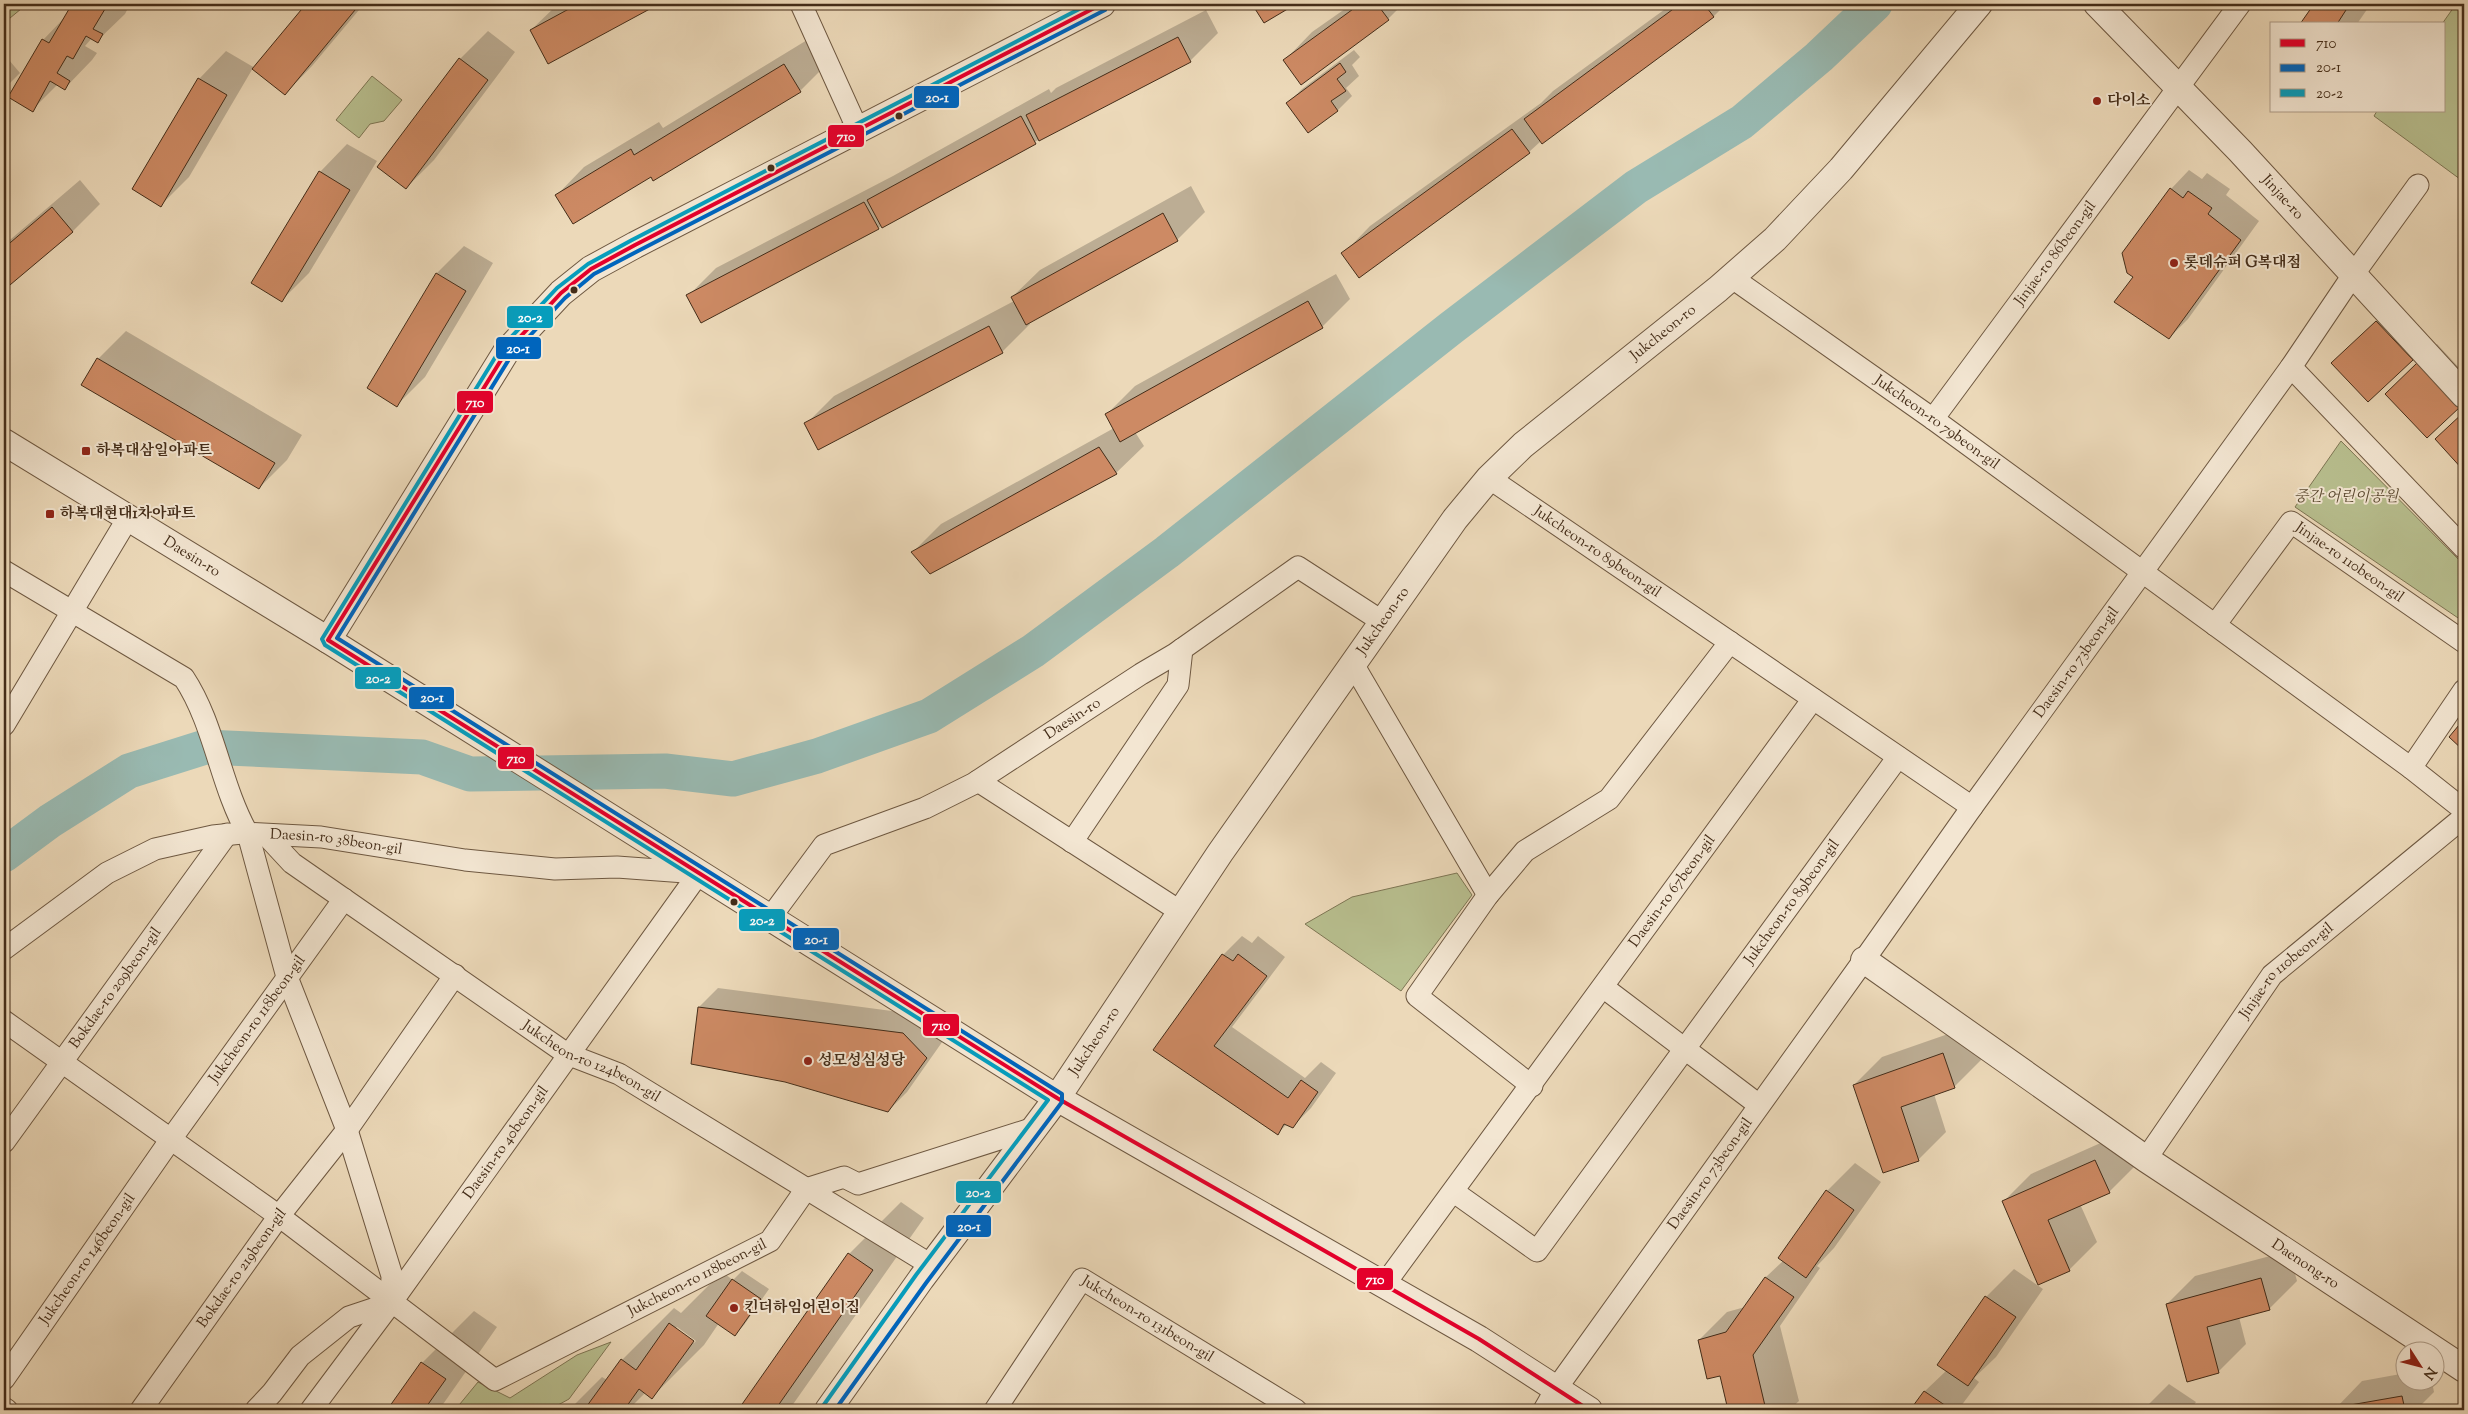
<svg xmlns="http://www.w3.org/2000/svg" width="2468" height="1414" font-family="'Sorts Mill Goudy','Noto Serif KR',serif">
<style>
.green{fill:#b8bf8f;stroke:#7e7654}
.shadow{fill:#0003;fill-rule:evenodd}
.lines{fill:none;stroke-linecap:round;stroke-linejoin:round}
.river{stroke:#99bab2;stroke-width:35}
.building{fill:#cd8a64;stroke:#442d19}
.minor-casing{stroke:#6e5841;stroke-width:23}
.tertiary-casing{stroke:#6e5841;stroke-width:28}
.minor{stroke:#f3e6d2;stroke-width:21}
.tertiary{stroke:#f3e6d2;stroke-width:26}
.bus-1-casing{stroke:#f3e6d2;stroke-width:8}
.bus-2-casing{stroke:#f3e6d2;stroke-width:8}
.bus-3-casing{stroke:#f3e6d2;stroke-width:8}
.bus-1{stroke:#e4002b;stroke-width:4}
.bus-2{stroke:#0065bd;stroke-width:4}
.bus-3{stroke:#079dbc;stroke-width:4}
.poi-dot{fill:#8f2418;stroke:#f3e6d2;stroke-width:2}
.bus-dot{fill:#442d19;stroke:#f3e6d2;stroke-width:2}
.labels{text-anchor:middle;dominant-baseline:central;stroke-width:4;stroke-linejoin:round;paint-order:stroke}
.poi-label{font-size:15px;font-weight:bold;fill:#442d19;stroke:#f3e6d2;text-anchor:start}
.street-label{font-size:15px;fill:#442d19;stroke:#f3e6d2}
.park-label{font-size:15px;font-style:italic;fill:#5b4a31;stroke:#f3e6d2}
.line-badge{stroke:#f3e6d2;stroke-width:2}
.badge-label{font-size:14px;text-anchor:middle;font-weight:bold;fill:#fff}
</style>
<rect width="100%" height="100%" fill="#ecd9b9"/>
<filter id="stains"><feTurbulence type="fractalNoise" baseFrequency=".004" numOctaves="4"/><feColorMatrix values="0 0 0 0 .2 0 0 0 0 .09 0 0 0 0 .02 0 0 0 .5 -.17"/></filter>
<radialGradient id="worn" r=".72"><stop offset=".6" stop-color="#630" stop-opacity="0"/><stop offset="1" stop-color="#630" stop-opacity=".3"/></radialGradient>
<path class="green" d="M 15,4 L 27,4 L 4,23 L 4,13 Z
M 2456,4 L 2464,4 L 2464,182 L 2374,116 L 2377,111 L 2444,111 L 2444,24 L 2442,24 Z
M 372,76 L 402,100 L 384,121 L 370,124 L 359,138 L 336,120 Z
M 2341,441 L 2464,565 L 2464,622 L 2295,507 Z
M 1457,873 L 1472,895 L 1401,991 L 1305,924 L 1352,897 Z
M 611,1342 L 569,1399 L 549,1410 L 455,1410 L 478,1382 L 510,1398 L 577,1355 Z"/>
<path class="shadow" d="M 74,4 L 125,4 L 129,6 L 125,14 L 97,41 L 92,38 L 85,46 L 97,53 L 92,60 L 65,88 L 58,84 L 32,110 L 9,96 L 43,40 L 66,16 Z
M 308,4 L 364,4 L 312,66 L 285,94 L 253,68 L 189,177 L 161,205 L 199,79 L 226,51 L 255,68 Z
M 558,4 L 656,4 L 549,62 L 531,30 Z
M 1352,4 L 1403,4 L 1388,19 L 1285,60 L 1312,32 Z
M 1672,4 L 1726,4 L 1714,16 L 1541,141 L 1529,152 L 1343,254 L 1370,226 L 1541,103 L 1553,91 Z
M 1746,4 L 1753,4 L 1750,7 Z
M 2316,4 L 2362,4 L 2368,8 L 2357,24 L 2301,24 Z
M 1206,10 L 1218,33 L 1190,61 L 1040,139 L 878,228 L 688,296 L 716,268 L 893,176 L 1049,89 L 1051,93 L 1056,88 Z
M 488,31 L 515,52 L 434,160 L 406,188 L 378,167 L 460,59 Z
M 812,37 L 828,63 L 800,91 L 651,175 L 557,195 L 584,167 L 659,122 L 663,128 Z
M 1354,50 L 1360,57 L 1352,65 L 1359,76 L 1346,88 L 1352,96 L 1338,110 L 1308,131 L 1288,103 L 1302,89 Z
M 4,54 L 20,73 L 4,89 Z
M 347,144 L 377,161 L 309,273 L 282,300 L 320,172 Z
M 2189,170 L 2202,179 L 2207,173 L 2230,189 L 2226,195 L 2259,221 L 2188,319 L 2169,338 L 2135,277 L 2171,189 Z
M 80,180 L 100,204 L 72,232 L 4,289 L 4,245 Z
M 1191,186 L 1205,212 L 1177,240 L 1029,322 L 1030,324 L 1002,352 L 806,424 L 834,396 L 1014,301 L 1012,297 L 1040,270 Z
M 464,246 L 493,263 L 425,377 L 397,405 L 436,274 Z
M 1336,274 L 1350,299 L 1322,327 L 1135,432 L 1144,446 L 1116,473 L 913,552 L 941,524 L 1114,428 L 1107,414 L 1135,386 Z
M 2396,303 L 2430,340 L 2412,359 L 2352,344 Z
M 126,331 L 302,435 L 287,460 L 259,488 L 98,359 Z
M 2437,344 L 2464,373 L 2464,401 L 2405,375 Z
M 2464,412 L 2464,469 L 2437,439 Z
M 1242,936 L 1252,943 L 1258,936 L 1285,957 L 1232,1027 L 1305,1078 L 1321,1062 L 1336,1073 L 1311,1108 L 1292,1127 L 1287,1124 L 1277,1134 L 1154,1049 L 1223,955 Z
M 718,988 L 922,1015 L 945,1038 L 907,1092 L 888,1111 L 699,1007 Z
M 1971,1026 L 1982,1059 L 1954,1087 L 1934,1094 L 1946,1132 L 1919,1159 L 1884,1172 L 1854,1085 L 1882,1057 Z
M 2123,1133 L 2137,1164 L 2109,1192 L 2080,1204 L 2097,1242 L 2069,1270 L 2004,1201 L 2031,1174 Z
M 1855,1163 L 1881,1182 L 1834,1248 L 1817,1266 L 1820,1268 L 1780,1326 L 1799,1401 L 1789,1410 L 1730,1410 L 1721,1375 L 1699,1340 L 1727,1312 L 1745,1307 L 1766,1277 L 1784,1260 L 1827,1191 Z
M 901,1202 L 924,1218 L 789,1410 L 739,1410 L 849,1254 Z
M 2289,1251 L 2297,1281 L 2269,1309 L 2239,1317 L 2246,1344 L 2218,1372 L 2167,1304 L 2195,1276 Z
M 2014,1269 L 2043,1289 L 1996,1357 L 1974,1378 L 1979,1382 L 1958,1410 L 1912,1410 L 1925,1391 L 1947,1370 L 1939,1365 L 1986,1297 Z
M 742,1271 L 769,1289 L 744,1325 L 735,1334 L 719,1323 L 704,1345 L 652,1397 L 646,1392 L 628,1410 L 569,1410 L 602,1377 L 607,1380 L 622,1360 L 674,1308 L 681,1313 L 722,1272 L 733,1280 ZM 677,1327 L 696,1341 L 694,1343 L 675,1329 Z
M 474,1311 L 497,1327 L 439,1410 L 388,1410 L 422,1363 Z
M 2406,1373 L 2406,1382 L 2432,1382 L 2434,1392 L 2416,1410 L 2334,1410 L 2362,1381 Z
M 2169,1384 L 2196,1402 L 2190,1410 L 2143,1410 Z"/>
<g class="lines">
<path class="river" d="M 4,855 L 50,821 L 129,771 L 205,747 L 422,757 L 470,774 L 665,771 L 733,779 L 817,756 L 929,716 L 1033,651 L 1167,552 L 1451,328 L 1636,187 L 1742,122 L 1819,57 L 1875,4"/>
</g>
<path class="building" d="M 72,4 L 108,4 L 93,29 L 103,34 L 98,43 L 86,36 L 73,59 L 67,56 L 57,73 L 70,81 L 65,90 L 50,81 L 33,112 L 8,97 L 42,39 L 49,43 Z
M 306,4 L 360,4 L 285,95 L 252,69 Z
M 578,4 L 659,4 L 548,64 L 530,30 Z
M 1252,4 L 1296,4 L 1264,23 Z
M 1360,4 L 1377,4 L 1389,20 L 1301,85 L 1283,60 Z
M 1680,4 L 1704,4 L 1714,17 L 1542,144 L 1524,119 Z
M 2314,4 L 2338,4 L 2346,10 L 2337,24 L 2300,24 Z
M 1178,37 L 1191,62 L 1039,141 L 1026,115 Z
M 459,58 L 488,80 L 406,189 L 377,167 Z
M 1340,63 L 1346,72 L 1337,79 L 1346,91 L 1331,101 L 1338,111 L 1308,133 L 1286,103 Z
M 784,64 L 801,92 L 653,181 L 651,177 L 573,224 L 555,195 L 631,149 L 634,155 Z
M 198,78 L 227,95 L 161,207 L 132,189 Z
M 1021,116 L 1036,144 L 882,228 L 867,200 Z
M 1512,129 L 1530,153 L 1359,278 L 1341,253 Z
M 319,171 L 350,190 L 282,302 L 251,283 Z
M 2170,188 L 2183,198 L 2188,191 L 2212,208 L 2208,214 L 2241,240 L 2169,339 L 2114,302 L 2133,277 L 2127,273 L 2122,253 Z
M 864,202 L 879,229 L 701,323 L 686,295 Z
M 52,207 L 73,232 L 4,290 L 4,248 Z
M 1163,213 L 1178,241 L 1026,325 L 1011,297 Z
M 436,273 L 466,291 L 397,407 L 367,388 Z
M 1308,301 L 1323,328 L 1120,442 L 1105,414 Z
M 2376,321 L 2413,360 L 2368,402 L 2331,363 Z
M 989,326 L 1003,353 L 818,450 L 804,423 Z
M 97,358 L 275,463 L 259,489 L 81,385 Z
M 2418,362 L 2460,407 L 2427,438 L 2385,394 Z
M 2464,412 L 2464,471 L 2435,439 Z
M 1099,447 L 1117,474 L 930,574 L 911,552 Z
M 2464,719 L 2464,751 L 2449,737 Z
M 1222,954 L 1233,961 L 1238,954 L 1267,976 L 1214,1046 L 1288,1098 L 1301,1080 L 1318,1092 L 1293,1128 L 1284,1124 L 1278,1135 L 1153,1050 Z
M 698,1007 L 903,1033 L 927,1058 L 888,1112 L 785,1082 L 691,1064 Z
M 1943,1053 L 1955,1088 L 1901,1107 L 1919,1161 L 1883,1173 L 1853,1085 Z
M 2095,1160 L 2110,1193 L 2048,1220 L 2070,1271 L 2038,1285 L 2002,1201 Z
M 1826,1190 L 1854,1210 L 1806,1278 L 1778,1258 Z
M 848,1253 L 873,1270 L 775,1410 L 738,1410 Z
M 1765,1277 L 1794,1297 L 1753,1355 L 1766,1410 L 1728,1410 L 1720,1376 L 1707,1379 L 1698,1340 L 1726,1332 Z
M 2261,1278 L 2270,1310 L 2207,1327 L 2219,1373 L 2187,1382 L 2166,1304 Z
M 732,1279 L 761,1299 L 735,1336 L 706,1316 Z
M 1985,1296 L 2016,1317 L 1968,1386 L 1937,1365 Z
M 669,1323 L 694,1341 L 652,1399 L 639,1389 L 624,1410 L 584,1410 L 621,1359 L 636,1370 Z
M 421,1362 L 446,1379 L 424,1410 L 387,1410 Z
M 1924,1391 L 1952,1410 L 1910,1410 Z
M 2402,1396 L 2405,1410 L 2333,1410 L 2333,1408 Z"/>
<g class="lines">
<g class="minor-casing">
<g id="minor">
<path d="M 801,4 L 858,130"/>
<path id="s1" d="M 1731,277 L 1933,419 L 2411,768 L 2464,690"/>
<path d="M 2291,367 L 2464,548"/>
<path id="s2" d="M 1933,419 L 2240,4"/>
<path id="s3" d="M 1489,478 L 1972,807"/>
<path d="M 4,571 L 184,678 C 215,725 220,785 248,834 L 287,977 L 347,1130 L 455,975"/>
<path id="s4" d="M 2215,625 L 2291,522 L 2464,642"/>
<path d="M 1353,664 L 1488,895"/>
<path d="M 4,725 L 128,518"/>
<path d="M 2411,768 L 2464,810"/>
<path d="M 978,781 L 1181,912"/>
<path id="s5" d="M 266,835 L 292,863 L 567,1054 L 619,1074 L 931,1265"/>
<path d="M 1072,842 L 1178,685 L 1182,649"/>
<path id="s6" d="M 770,918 L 824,845 L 925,808 L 973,784 L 1141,674 L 1175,654 L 1298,567 L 1383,622"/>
<path id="s7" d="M 4,949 L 107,873 L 155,849 L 213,836 L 242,833 L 321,837 L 465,860 L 555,869 L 617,867 L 699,873"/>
<path d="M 1603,987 L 1759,1105"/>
<path id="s8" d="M 4,1021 L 279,1216 L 495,1380 L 770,1241 L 806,1189 L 844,1177 L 858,1184 L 1034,1128"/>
<path d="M 1532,1086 L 1417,996 L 1488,895 L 1525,851 L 1609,799 L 1730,642"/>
<path id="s9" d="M 4,1142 L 227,834"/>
<path id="s10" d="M 2146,1159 L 2272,975 L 2464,817"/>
<path id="s11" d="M 1454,1192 L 1537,1251 L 1898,757"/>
<path id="s12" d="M 1384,1285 L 1813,699"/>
<path id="s13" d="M 4,1379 L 171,1139 L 344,899"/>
<path d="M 4,1408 L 7,1410"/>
<path id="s14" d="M 141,1410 L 279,1216 L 347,1130"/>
<path d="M 256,1410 L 272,1393 L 300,1356 L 349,1317 L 391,1303 L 392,1276 L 347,1130"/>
<path id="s15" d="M 311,1410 L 391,1303 L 699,873"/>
<path id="s16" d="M 995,1410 L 1082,1279 L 1296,1410"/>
<path id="s17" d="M 1544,1410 L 1556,1389 L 1864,960 L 1972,807 L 2291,367 L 2353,275 L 2418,185"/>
</g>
</g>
<g class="tertiary-casing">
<g id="tertiary">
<path id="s18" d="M 2097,4 L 2240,151 L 2464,395"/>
<path id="s19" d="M 4,442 L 328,640 L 1057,1098 L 1479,1339 L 1589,1410"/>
<path d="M 328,640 L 506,352 L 561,293 L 591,269 L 635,245 L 1102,4"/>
<path id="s20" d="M 1864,960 L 2146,1159 L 2464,1369"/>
<path id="s21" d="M 828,1410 L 921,1279 L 1057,1098 L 1220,853 L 1455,519 L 1489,478 L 1523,445 L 1718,289 L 1775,239 L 1841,169 L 1979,4"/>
</g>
</g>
<use href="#minor" class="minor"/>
<use href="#tertiary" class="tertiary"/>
<g class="bus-1-casing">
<path id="bus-1" d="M 1102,4 L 635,245 L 591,269 L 561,293 L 506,352 L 328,640 L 1057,1098 L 1479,1339 L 1589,1410"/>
</g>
<g class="bus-2-casing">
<path id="bus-2" d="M 835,1410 L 926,1283 L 1062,1102 L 1062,1094 L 337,638 L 511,356 L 565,298 L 594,274 L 638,251 L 1105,10"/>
</g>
<g class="bus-3-casing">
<path id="bus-3" d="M 823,1406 L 916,1275 L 1048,1100 L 325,645 L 322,639 L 501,348 L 557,288 L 588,264 L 632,240 L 1089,4"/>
</g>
<use href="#bus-1" class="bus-1"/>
<use href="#bus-2" class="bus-2"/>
<use href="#bus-3" class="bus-3"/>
</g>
<g class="poi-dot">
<circle cx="2097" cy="101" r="5"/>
<circle cx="2174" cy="263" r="5"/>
<rect x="81" y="446" width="10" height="10" rx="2.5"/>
<rect x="45" y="509" width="10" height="10" rx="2.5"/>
<circle cx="808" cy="1061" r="5"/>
<circle cx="734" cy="1308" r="5"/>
</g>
<g class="bus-dot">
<circle cx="899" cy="116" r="4.5"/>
<circle cx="771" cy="168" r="4.5"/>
<circle cx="574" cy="290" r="4.5"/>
<circle cx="734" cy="902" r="4.5"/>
</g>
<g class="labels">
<g class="poi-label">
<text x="2107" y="101">다이소</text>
<text x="2184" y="263">롯데슈퍼 G복대점</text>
<text x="96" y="451">하복대삼일아파트</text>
<text x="60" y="514">하복대현대1차아파트</text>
<text x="818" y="1061">성모성심성당</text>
<text x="744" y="1308">킨더하임어린이집</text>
</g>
<g class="street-label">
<text stroke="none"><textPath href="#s18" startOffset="268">Jinjae-ro</textPath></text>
<text stroke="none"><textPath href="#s2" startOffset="206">Jinjae-ro 86beon-gil</textPath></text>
<text stroke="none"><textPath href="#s21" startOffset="1370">Jukcheon-ro</textPath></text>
<text stroke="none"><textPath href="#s1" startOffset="252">Jukcheon-ro 79beon-gil</textPath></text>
<text stroke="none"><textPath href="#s3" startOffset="131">Jukcheon-ro 89beon-gil</textPath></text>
<text stroke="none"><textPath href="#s19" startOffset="220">Daesin-ro</textPath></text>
<text stroke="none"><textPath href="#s4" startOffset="199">Jinjae-ro 110beon-gil</textPath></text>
<text stroke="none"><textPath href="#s21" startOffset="965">Jukcheon-ro</textPath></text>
<text stroke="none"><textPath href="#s17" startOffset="918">Daesin-ro 73beon-gil</textPath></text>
<text stroke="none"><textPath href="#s6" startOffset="371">Daesin-ro</textPath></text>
<text stroke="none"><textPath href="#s7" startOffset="365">Daesin-ro 38beon-gil</textPath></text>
<text stroke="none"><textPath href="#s12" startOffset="488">Daesin-ro 67beon-gil</textPath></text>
<text stroke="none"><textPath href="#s11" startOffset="534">Jukcheon-ro 89beon-gil</textPath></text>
<text stroke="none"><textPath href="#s10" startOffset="236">Jinjae-ro 110beon-gil</textPath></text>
<text stroke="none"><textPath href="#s9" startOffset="190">Bokdae-ro 209beon-gil</textPath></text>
<text stroke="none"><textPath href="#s13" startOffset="440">Jukcheon-ro 118beon-gil</textPath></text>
<text stroke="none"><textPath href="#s21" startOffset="455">Jukcheon-ro</textPath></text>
<text stroke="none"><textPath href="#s5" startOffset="398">Jukcheon-ro 124beon-gil</textPath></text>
<text stroke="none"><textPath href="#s15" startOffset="331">Daesin-ro 40beon-gil</textPath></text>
<text stroke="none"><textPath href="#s17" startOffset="289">Daesin-ro 73beon-gil</textPath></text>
<text stroke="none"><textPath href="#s13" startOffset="146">Jukcheon-ro 146beon-gil</textPath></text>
<text stroke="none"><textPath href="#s20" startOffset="536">Daenong-ro</textPath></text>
<text stroke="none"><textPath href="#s14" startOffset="174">Bokdae-ro 219beon-gil</textPath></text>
<text stroke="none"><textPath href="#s8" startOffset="835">Jukcheon-ro 118beon-gil</textPath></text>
<text stroke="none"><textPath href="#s16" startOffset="234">Jukcheon-ro 131beon-gil</textPath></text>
</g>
<g class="park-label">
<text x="2346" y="497">중간 어린이공원</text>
</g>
</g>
<g class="line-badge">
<rect x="913" y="85" width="47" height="24" rx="5" fill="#0065bd"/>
<rect x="827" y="124" width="38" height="24" rx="5" fill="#e4002b"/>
<rect x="506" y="305" width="48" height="24" rx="5" fill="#079dbc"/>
<rect x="495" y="336" width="47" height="24" rx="5" fill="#0065bd"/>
<rect x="456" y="390" width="38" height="24" rx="5" fill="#e4002b"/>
<rect x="354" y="666" width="48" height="24" rx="5" fill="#079dbc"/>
<rect x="408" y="686" width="47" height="24" rx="5" fill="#0065bd"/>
<rect x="497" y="746" width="38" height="24" rx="5" fill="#e4002b"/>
<rect x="738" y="908" width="48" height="24" rx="5" fill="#079dbc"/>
<rect x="792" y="927" width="48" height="24" rx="5" fill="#0065bd"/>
<rect x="922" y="1013" width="38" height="24" rx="5" fill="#e4002b"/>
<rect x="955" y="1180" width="47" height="24" rx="5" fill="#079dbc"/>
<rect x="945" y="1214" width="47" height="24" rx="5" fill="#0065bd"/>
<rect x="1356" y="1267" width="38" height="24" rx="5" fill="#e4002b"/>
</g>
<g class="badge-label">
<text x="937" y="102">20-1</text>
<text x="846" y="141">710</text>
<text x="530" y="322">20-2</text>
<text x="518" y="353">20-1</text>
<text x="475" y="407">710</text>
<text x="378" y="683">20-2</text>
<text x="432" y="702">20-1</text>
<text x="516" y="763">710</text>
<text x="762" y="925">20-2</text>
<text x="816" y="944">20-1</text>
<text x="941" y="1030">710</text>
<text x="978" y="1197">20-2</text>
<text x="969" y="1231">20-1</text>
<text x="1375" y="1284">710</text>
</g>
<rect width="2468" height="1414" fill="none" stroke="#ecd9b9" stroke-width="20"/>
<rect x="5" y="5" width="2458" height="1404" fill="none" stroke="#442d19" stroke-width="2.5"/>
<rect x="10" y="10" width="2448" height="1394" fill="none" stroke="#442d19"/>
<rect x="2270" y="22" width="175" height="90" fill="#f3e6d2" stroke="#ad9c88"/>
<rect x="2280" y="39" width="25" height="8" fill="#e4002b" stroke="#ad9c88"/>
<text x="2316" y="48" font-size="15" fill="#442d19">710</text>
<rect x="2280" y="64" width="25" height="8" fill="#0065bd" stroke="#ad9c88"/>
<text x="2316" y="72" font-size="15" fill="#442d19">20-1</text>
<rect x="2280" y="89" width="25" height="8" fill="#079dbc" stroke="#ad9c88"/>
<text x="2316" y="98" font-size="15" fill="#442d19">20-2</text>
<g transform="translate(2420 1366) rotate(126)"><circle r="24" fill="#f3e6d2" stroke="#ad9c88"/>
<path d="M0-4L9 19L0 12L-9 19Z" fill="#8f2418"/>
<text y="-8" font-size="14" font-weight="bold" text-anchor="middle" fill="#442d19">N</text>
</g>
<rect width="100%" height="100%" filter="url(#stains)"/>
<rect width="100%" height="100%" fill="url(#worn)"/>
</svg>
